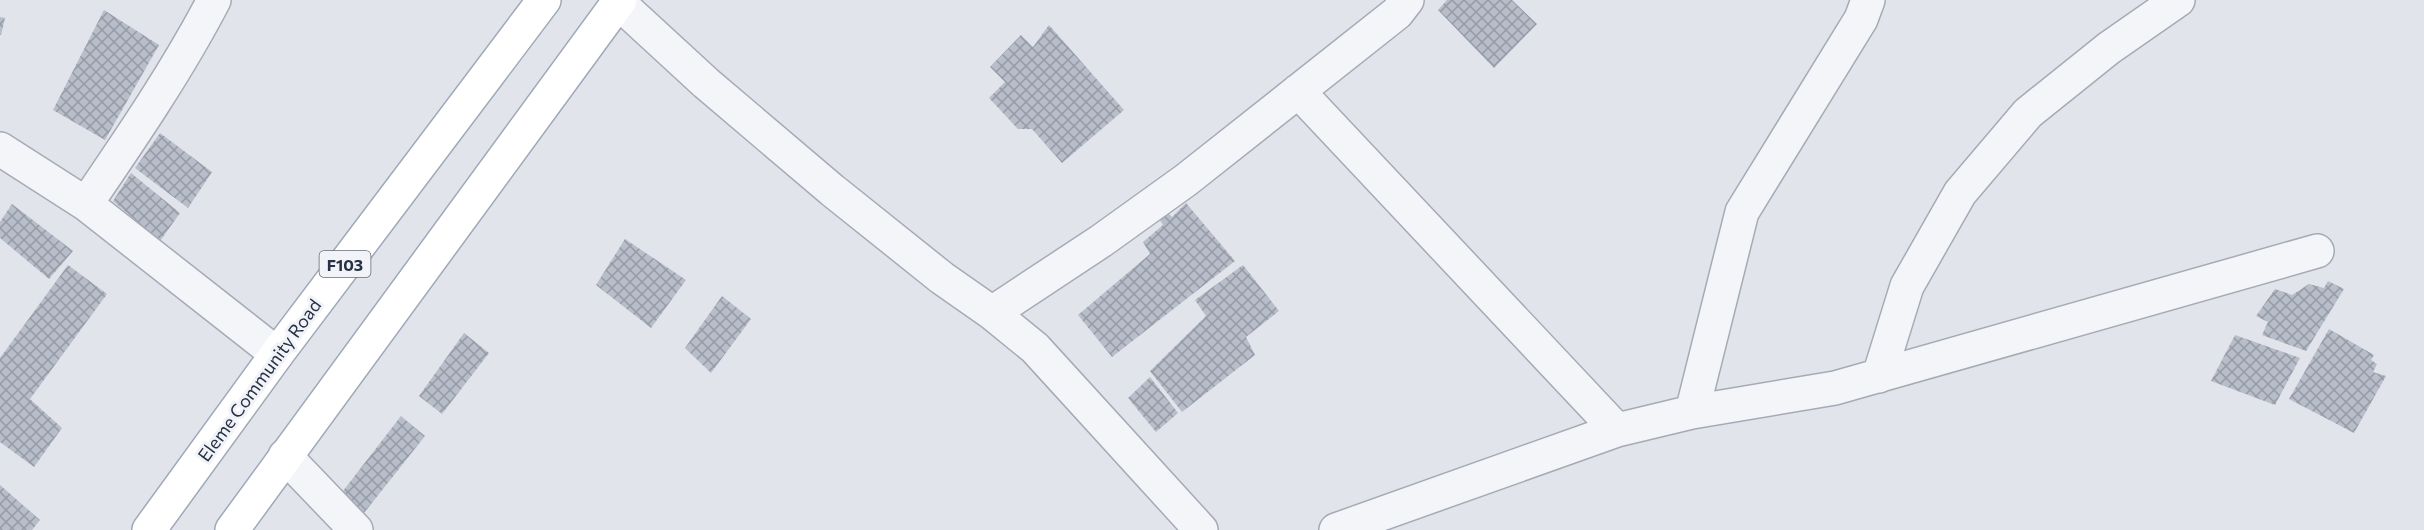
<svg xmlns="http://www.w3.org/2000/svg" width="2424" height="530" font-family="Commissioner,sans-serif">
<style>
.building{fill:url(#building-cross-hatch)}
.lines{fill:none;stroke-linecap:round;stroke-linejoin:round}
.minor-casing{stroke:#a5abb6;stroke-width:36}
.primary-casing{stroke:#9fa8b8;stroke-width:36}
.minor{stroke:#f4f5f9;stroke-width:33}
.primary{stroke:#fff;stroke-width:33}
.labels{text-anchor:middle;dominant-baseline:central;stroke-width:6;stroke-linejoin:round;paint-order:stroke}
.shield{fill:#f1f3f8;stroke:#646b7a;stroke-width:1.5}
.shield-label{font-size:16px;font-weight:bold;fill:#273144}
.street-label{font-size:18px;fill:#273144;stroke:#f1f3f8}
</style>
<defs>
<pattern id="building-cross-hatch" width="8" height="8" patternUnits="userSpaceOnUse" patternTransform="scale(1.5)"><rect width="8" height="8" fill="#b7bdc9"/><path d="M0 0l8 8M0 8l8-8" fill="none" stroke="#959aa5"/></pattern>
</defs>
<rect width="100%" height="100%" fill="#e1e4eb"/>
<path class="building" d="M 1447,0 L 1512,0 L 1537,24 L 1494,68 L 1438,10 Z
M 104,10 L 159,45 L 105,140 L 53,110 Z
M 0,17 L 5,18 L 1,35 L 0,35 Z
M 1049,25 L 1124,110 L 1062,163 L 1032,129 L 1018,129 L 989,98 L 1005,82 L 990,67 L 1021,35 L 1033,47 Z
M 160,133 L 212,172 L 188,208 L 135,168 Z
M 131,173 L 180,213 L 160,241 L 113,201 Z
M 1186,203 L 1235,261 L 1112,357 L 1078,315 L 1150,254 L 1143,242 L 1163,225 L 1160,220 L 1168,213 L 1172,217 Z
M 12,204 L 73,251 L 49,279 L 0,238 L 0,222 Z
M 625,239 L 686,280 L 651,328 L 596,285 Z
M 68,265 L 107,294 L 30,399 L 62,428 L 34,467 L 0,442 L 0,358 Z
M 1243,265 L 1279,311 L 1246,337 L 1255,355 L 1182,412 L 1150,371 L 1206,316 L 1195,300 Z
M 2328,281 L 2344,289 L 2306,351 L 2262,335 L 2268,322 L 2256,316 L 2275,289 L 2292,295 L 2309,284 L 2324,288 Z
M 722,296 L 751,319 L 711,373 L 685,348 Z
M 2329,329 L 2374,355 L 2371,360 L 2377,364 L 2373,372 L 2386,376 L 2354,433 L 2289,399 Z
M 464,333 L 489,353 L 442,414 L 419,396 Z
M 2235,335 L 2300,358 L 2275,405 L 2211,381 Z
M 1150,377 L 1178,413 L 1156,432 L 1128,398 Z
M 401,416 L 425,436 L 364,513 L 343,491 Z
M 0,485 L 40,520 L 32,530 L 0,530 Z"/>
<g class="lines">
<g class="minor-casing">
<path id="minor" d="M 618,2 L 706,83 L 832,190 L 942,278 L 992,313 L 1035,348 L 1201,530
M 1298,91 L 1617,430
M 0,149 L 86,204 L 277,354
M 86,204 C 131,138 177,71 214,0
M 992,313 L 1101,241 L 1186,180 L 1397,13 L 1407,0
M 1879,376 L 1907,286 L 1960,193 L 2028,113 L 2109,48 L 2178,0
M 1692,412 L 1742,212 L 1861,19 L 1868,0
M 285,456 L 356,530
M 1336,530 L 1617,430 L 1692,412 L 1835,388 L 2317,251"/>
</g>
<g class="primary-casing">
<path id="primary" d="M 149,530 L 277,354 L 544,0
M 232,530 L 620,0"/>
</g>
<use href="#minor" class="minor"/>
<use href="#primary" class="primary"/>
</g>
<g class="labels">
<rect class="shield" x="319.5" y="251" width="51" height="26" rx="4.5"/>
<g class="shield-label">
<text x="345" y="264">F103</text>
</g>
<g class="street-label">
<text transform="translate(259 380) rotate(-54)">Eleme Community Road</text>
</g>
</g>
</svg>
